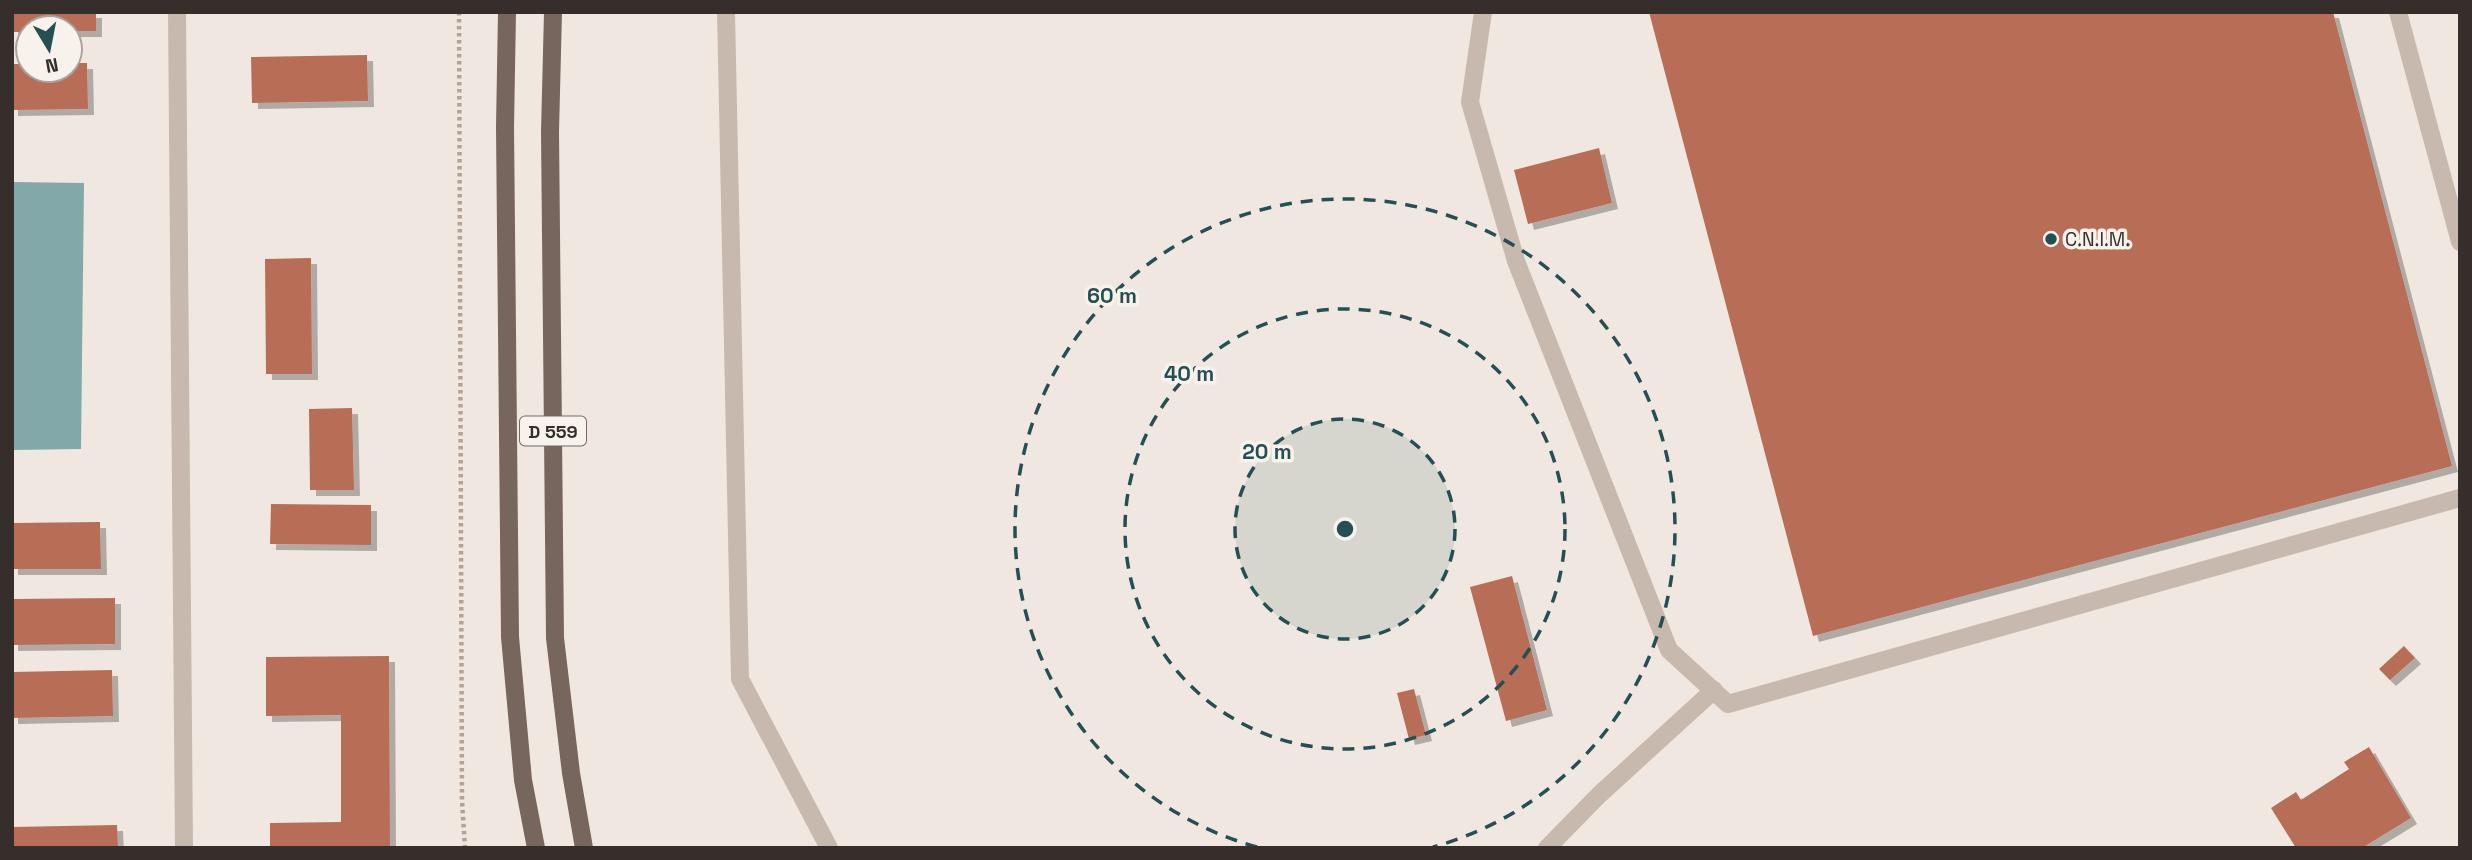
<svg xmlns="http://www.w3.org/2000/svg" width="2472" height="860" font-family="'Space Grotesk',sans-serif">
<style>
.water{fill:#82a8aa}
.building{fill:#b86d56;filter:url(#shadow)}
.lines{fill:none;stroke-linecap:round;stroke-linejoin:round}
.path{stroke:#b3a397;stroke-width:4.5;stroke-dasharray:3.5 3.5;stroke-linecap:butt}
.service{stroke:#c7b9ad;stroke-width:18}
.minor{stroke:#c7b9ad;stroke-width:18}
.primary{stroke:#76665e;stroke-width:18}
.ring{fill:none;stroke:#255053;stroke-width:3.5;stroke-dasharray:12 9}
.poi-dot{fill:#255053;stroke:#f8f2ec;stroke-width:2.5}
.labels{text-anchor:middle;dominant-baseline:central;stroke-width:7;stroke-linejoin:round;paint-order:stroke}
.shield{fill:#f8f2ec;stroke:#706965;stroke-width:2}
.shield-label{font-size:18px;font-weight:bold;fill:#362e2b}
.poi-label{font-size:19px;fill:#362e2b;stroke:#f8f2ec;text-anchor:start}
.centre{fill:#255053;stroke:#f8f2ec;stroke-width:3.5}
.ring-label{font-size:21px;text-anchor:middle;font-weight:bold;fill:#255053;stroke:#f8f2ec;stroke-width:7;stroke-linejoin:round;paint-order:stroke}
</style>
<defs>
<filter id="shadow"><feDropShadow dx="6" dy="6" stdDeviation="0" flood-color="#0004"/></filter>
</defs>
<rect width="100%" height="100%" fill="#f0e8e0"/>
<path class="water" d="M 12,182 L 84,183 L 81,449 L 12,450 Z"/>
<path class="building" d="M 12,12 L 96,12 L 96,31 L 70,31 L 70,28 L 28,28 L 28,32 L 12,32 Z
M 1649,12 L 2333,12 L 2452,466 L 1813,636 Z
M 367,55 L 368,101 L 252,103 L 251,57 Z
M 70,63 L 87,63 L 88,109 L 12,110 L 12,64 L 28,64 L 28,70 L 70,70 Z
M 1599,148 L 1612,203 L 1528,224 L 1514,170 Z
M 311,258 L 312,374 L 266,374 L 265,259 Z
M 352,408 L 354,490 L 310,490 L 309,409 Z
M 271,504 L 371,505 L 371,545 L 270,544 Z
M 100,522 L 101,569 L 12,569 L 12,523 Z
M 1512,576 L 1547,710 L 1506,721 L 1470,587 Z
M 115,598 L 115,644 L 12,645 L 12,599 Z
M 2404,646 L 2415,658 L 2390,680 L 2379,669 Z
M 389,656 L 390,848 L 270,848 L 270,823 L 341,822 L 341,715 L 266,716 L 266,657 Z
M 112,670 L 113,716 L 12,718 L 12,672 Z
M 1414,689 L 1426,735 L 1409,739 L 1397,693 Z
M 2369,747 L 2411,818 L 2362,848 L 2296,848 L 2271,808 L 2296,792 L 2301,800 L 2349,769 L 2344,762 Z
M 117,825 L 118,848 L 12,848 L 12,827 Z"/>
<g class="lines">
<path class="path" d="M 459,12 L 462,801 L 465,848"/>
<path class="service" d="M 726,12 L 740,679 L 829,848
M 1483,12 L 1470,102 L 1516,261 L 1669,650 L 1728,704 L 2460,498
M 2398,12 L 2460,242
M 1547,848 L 1599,795 L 1714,690"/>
<path class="minor" d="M 177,12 L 184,848"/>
<path class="primary" d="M 507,12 L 505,127 L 510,637 L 523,780 L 536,848
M 553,12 L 550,132 L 555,638 L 571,773 L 584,848"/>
</g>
<circle cx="1345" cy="529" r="110" fill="#255053" fill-opacity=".12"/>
<g class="ring">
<circle cx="1345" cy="529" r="110"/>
<circle cx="1345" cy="529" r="220"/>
<path d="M1257 847A330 330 0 1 1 1433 847"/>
</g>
<circle class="poi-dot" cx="2051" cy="239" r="7"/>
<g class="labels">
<rect class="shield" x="520" y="416.5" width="66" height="29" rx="5"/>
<g class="shield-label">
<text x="553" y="431">D 559</text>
</g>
<g class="poi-label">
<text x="2065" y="239">C.N.I.M.</text>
</g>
</g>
<circle cx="1345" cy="529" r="10" class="centre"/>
<g class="ring-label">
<text x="1112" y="303">60 m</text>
<text x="1189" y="381">40 m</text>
<text x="1267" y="459">20 m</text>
</g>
<rect width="2472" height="860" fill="none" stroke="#362e2b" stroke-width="28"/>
<g transform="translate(49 49) rotate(170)"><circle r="33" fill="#f8f2ec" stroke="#aaa49f" stroke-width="2"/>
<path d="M0-5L12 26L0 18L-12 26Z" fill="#255053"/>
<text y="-10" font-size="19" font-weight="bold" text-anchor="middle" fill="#362e2b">N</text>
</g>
</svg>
